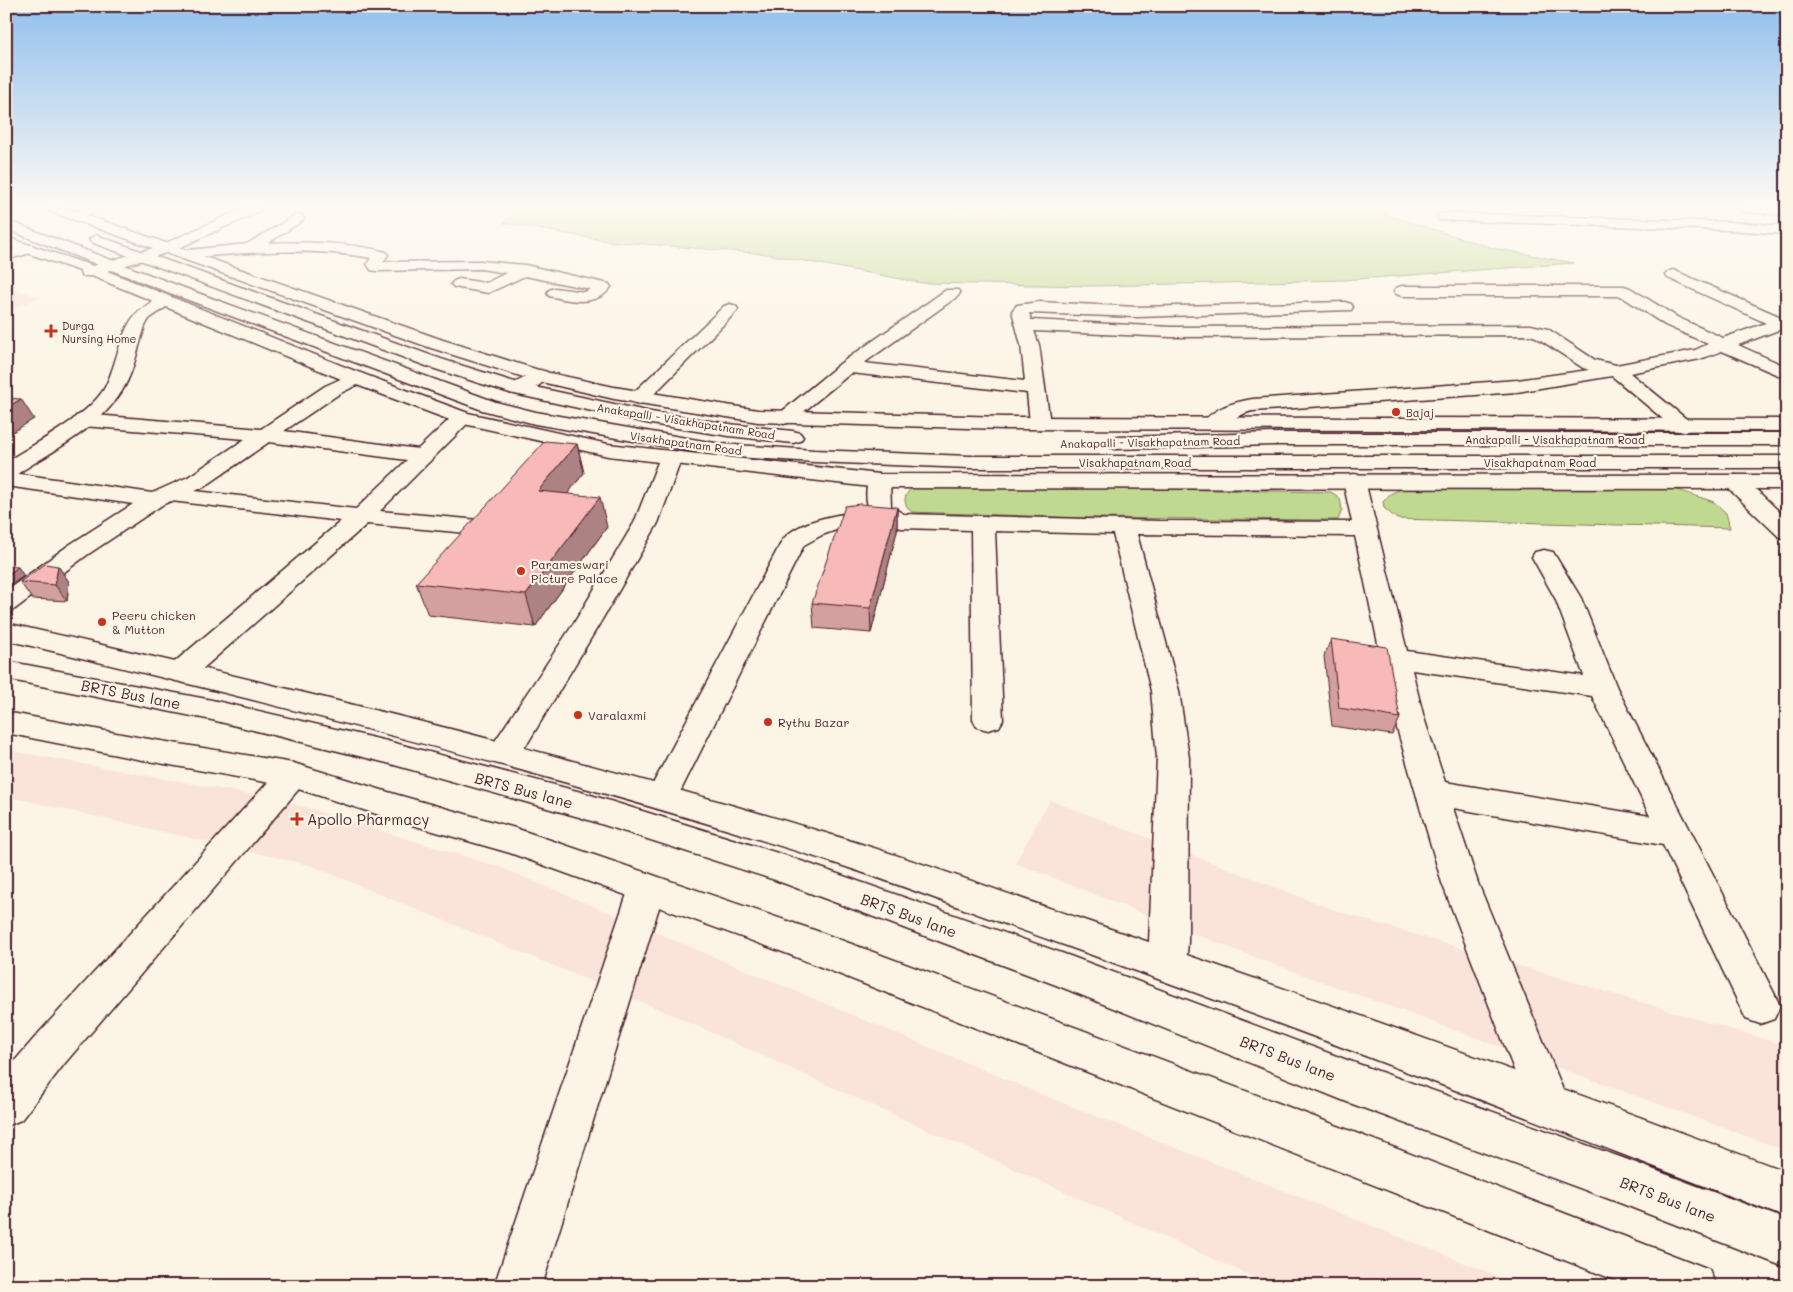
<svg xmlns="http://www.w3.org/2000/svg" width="1793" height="1292" font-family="Mali,sans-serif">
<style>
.built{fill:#fae3d8}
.green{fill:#c0d990;stroke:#857c5e}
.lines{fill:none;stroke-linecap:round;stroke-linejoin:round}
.street-casing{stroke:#4a1f2b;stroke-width:3}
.secondary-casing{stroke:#4a1f2b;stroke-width:3}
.primary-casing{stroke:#4a1f2b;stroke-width:3}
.street{fill:#fcf5e5;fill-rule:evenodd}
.secondary{fill:#fcf5e5;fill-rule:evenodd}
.primary{fill:#fcf5e5;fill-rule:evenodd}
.wall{fill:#d4a09f;stroke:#4a1f2b}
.shaded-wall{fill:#ad8282;stroke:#4a1f2b}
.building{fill:#f7bab9;stroke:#4a1f2b}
.poi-dot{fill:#c8321e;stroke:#fcf5e5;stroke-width:2}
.labels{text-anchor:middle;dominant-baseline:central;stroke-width:4.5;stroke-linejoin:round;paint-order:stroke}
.far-poi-label{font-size:11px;fill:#4a1f2b;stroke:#fcf5e5;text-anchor:start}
.far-street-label{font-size:11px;fill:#4a1f2b;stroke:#fcf5e5}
.poi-label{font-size:12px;fill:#4a1f2b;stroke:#fcf5e5;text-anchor:start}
.near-street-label{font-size:15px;fill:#4a1f2b;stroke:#fcf5e5}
.near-poi-label{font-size:15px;fill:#4a1f2b;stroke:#fcf5e5;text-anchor:start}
</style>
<rect width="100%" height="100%" fill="#fcf5e5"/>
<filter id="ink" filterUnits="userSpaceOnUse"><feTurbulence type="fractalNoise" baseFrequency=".02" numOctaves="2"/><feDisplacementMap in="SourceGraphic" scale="10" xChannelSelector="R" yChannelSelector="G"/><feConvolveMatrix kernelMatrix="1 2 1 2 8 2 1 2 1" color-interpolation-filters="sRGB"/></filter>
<g filter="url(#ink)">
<path class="built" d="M 6,287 L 41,297 L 6,312 Z
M 6,750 L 281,800 L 502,868 L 1038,1093 L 1523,1286 L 1273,1286 L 666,1012 L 309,865 L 6,796 Z
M 1050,800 L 1340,912 L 1787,1046 L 1787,1151 L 1246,954 L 1015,863 Z"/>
<path class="green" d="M 517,208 L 1375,208 L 1383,214 L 1493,248 L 1574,263 L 1344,280 L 1094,286 L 922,283 L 767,254 L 607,241 L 504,223 Z
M 915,485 L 1331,492 L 1340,498 L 1342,510 L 1338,520 L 1088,518 L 912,512 C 900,502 905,493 915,485 Z
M 1401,489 L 1675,489 L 1714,502 L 1726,513 L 1730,528 L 1397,519 L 1384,508 L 1383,502 L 1390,494 Z"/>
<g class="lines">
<g class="street-casing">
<path id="street" d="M 81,208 L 98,208 L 80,219 L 70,219 L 68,216 Z
M 1738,208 L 1787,208 L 1787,215 L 1744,212 Z
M 1444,213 L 1729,222 L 1787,226 L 1787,234 L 1729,230 L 1439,220 L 1437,217 L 1439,214 Z
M 297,214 L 302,215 L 304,218 L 302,221 L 268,243 C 307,242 348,242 386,252 L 388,255 L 383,262 L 481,261 L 525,265 L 609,284 L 611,287 C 597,307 570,301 549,296 L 547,293 L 549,290 L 555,288 L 585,292 L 590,289 L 525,276 L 488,293 L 454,287 L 451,284 L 454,281 L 459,279 L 486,283 L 506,273 L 481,269 L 376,271 L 371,270 L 367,264 L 371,258 C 310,247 249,252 188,258 L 183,257 L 181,254 L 183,251 L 188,250 L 247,244 Z
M 29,245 L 34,246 L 36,249 L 34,252 L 6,260 L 6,251 Z
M 1673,270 L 1781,317 L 1787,316 L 1787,327 L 1738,345 L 1787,367 L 1787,379 L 1722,351 L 1700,359 L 1630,373 L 1690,422 L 1693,426 L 1690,430 L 1683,432 L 1676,430 L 1612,376 L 1517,392 L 1253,411 C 1235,414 1223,432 1206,427 L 1203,423 C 1214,407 1235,402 1253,399 L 1517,380 L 1589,370 L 1583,368 L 1536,337 L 1530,335 L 1171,337 L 1034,331 L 1039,345 L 1050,423 L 1047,427 L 1040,429 L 1033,427 L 1030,423 L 1027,393 L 851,373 L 791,422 L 784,424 L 777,422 L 774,418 L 841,363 L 946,290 L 958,290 L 960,293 L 958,296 L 864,363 L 1025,381 L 1021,345 L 1012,311 L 1017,305 L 1039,302 L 1137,307 L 1345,302 L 1351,304 L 1353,307 L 1351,310 L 1137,317 L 1029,313 L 1031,320 L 1171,327 L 1531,325 L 1548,329 L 1595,360 L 1616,365 L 1695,350 L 1708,344 L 1665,325 L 1621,296 L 1402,296 L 1396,294 L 1394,291 L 1396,288 L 1402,286 L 1624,286 L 1630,288 L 1677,317 L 1723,338 L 1766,323 L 1668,278 L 1665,275 L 1668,272 Z
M 730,304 L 736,306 L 738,309 L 736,312 L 646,402 L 639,404 L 632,402 L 629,398 L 632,394 L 724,306 Z
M 540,370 L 547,372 L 549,376 C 542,386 522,396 510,393 L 508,389 L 510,385 Z
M 356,372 L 363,374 L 365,378 L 363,382 L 339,394 L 284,431 L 418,449 L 455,414 L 462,412 L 469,414 L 472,418 L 469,422 L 380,511 L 490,521 L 498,523 L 502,528 L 498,533 L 490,535 L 367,524 L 191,679 L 181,681 L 171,679 L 167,672 L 171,665 L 341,521 L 171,501 L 162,505 L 87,555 L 15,609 L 6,611 L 6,591 L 69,545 L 133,504 L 6,486 L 6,472 L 152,493 L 188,477 L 245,439 L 83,426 L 76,424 L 73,420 L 76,416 L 83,414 L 261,429 L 325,386 ZM 269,442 L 407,460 L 356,509 L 195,491 L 204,487 Z
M 671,451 L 679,452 L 682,457 L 658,523 L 600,623 L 529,741 L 514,761 L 503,764 L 492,761 L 487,753 L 574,623 L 634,523 L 660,457 L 663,452 Z
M 879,474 L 887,476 L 890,481 L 891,507 L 904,514 L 1159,521 L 1352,522 L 1343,481 L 1346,476 L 1354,474 L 1362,476 L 1365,481 L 1407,651 L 1584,676 L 1555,598 L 1532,557 L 1535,552 L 1544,550 L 1553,552 L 1581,598 L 1617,688 L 1774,993 L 1780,1006 L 1774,1019 L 1760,1024 L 1746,1019 L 1663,845 L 1453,808 L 1478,883 L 1569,1104 L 1563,1119 L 1548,1125 L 1533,1119 L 1442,883 L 1394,718 L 1355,536 L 1137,534 L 1179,691 L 1189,758 L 1188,942 L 1186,965 L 1180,977 L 1167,982 L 1154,977 L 1148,965 L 1157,758 L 1151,691 L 1113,534 L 995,531 L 1003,720 L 999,727 L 988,730 L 977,727 L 973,720 L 971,530 L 901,528 L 883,522 L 839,529 L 822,535 L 804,545 L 673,806 L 662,809 L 651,806 L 646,797 L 782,541 C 797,519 845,513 870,511 C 865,501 865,485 871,476 ZM 1412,670 L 1592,696 L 1650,816 L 1445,782 L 1424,718 Z
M 1735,475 L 1743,477 L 1787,519 L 1787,539 L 1779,537 L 1727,487 L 1724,482 L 1727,477 Z
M 293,763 L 304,767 L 309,775 L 304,783 L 65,1063 L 21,1120 L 6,1126 L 6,1071 L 37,1035 L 282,767 Z
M 647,873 L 660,878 L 665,888 L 542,1286 L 494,1286 L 629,888 L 634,878 Z"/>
</g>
<g class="secondary-casing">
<path id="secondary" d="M 48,208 L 66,208 L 166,243 L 244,208 L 261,208 L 260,211 L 179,248 L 443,340 L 545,372 L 614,387 L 758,410 L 1004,417 L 1787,419 L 1787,431 L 1004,429 L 758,422 L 614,399 L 533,380 L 431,348 L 166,253 L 107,271 L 355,371 L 468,413 L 608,444 L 879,474 L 1787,475 L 1787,489 L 879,488 L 608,456 L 455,422 L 341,379 L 166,307 L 149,319 L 145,326 C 138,347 134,372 122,391 C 100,428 49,453 14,476 L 6,477 L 6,462 C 34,444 87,417 104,389 C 117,367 119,330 138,312 C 142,308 148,305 153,301 L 92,276 L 81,276 L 80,271 L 6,246 L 6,237 L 93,266 L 153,248 L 49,211 Z"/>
</g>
<g class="primary-casing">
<path id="primary" d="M 6,220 L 195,292 L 496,402 L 536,412 L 721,444 L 814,450 L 969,456 L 1787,456 L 1787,468 L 969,468 L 814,462 L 721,456 L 535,424 L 482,410 L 183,298 L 6,229 Z
M 96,235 L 441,359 L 521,384 L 651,412 L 729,424 L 793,431 L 800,433 L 803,437 L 800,441 L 793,443 L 729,436 L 651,424 L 510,393 L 429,367 L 91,242 L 89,239 Z
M 1275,433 L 1787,433 L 1787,445 L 1275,445 L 1116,449 L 1109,447 L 1106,443 L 1109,439 L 1116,437 Z
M 6,623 C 283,686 560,752 832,835 C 916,860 998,891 1081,919 C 1318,999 1553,1084 1787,1172 L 1787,1218 C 1547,1125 1307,1032 1064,945 C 984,917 905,886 825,860 C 555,774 281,705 6,640 Z
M 6,661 L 212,700 L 387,741 L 581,792 L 784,855 L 1070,956 L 1347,1060 L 1620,1157 L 1787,1220 L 1787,1268 L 1620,1203 L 1347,1102 L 1056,985 L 775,880 L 579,817 L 387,763 L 212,720 L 6,679 Z
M 6,712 L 137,737 L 293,763 L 398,795 L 515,828 L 814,930 L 1278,1103 L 1709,1269 L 1716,1286 L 1630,1286 L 788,954 L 510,853 L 398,821 L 292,787 L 137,759 L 6,733 Z"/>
</g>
<use href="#street" class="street"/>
<use href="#secondary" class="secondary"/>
<use href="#primary" class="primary"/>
</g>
<path class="wall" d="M 577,444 L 584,473 L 567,494 L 607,527 L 535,627 L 428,615 L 416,583 Z
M 897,507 L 897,531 L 871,633 L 814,628 L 812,603 Z
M 58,566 L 69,582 L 67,601 L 32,599 L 20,582 Z
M 1331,639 L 1400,718 L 1392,735 L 1332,726 L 1324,656 Z"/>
<path class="shaded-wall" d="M 21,399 L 34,419 L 6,436 L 6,408 Z
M 577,444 L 584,473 L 546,521 L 538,491 Z
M 600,497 L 607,527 L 535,627 L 526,595 Z
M 897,507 L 897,531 L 871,633 L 870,608 Z
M 6,519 L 11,527 L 6,530 Z
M 58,566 L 69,582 L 67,601 L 55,585 Z
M 18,567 L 24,576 L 6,588 L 6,576 Z"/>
<path class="building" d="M 6,398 L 21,399 L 6,408 Z
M 545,441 L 577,444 L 538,491 L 600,497 L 526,595 L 416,583 Z
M 860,504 L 897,507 L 870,608 L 812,603 L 845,506 Z
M 45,564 L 58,566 L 55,585 L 20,582 Z
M 6,566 L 18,567 L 6,576 Z
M 1331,639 L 1387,647 L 1400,718 L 1339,708 Z"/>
</g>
<linearGradient id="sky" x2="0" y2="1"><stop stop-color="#91c0ee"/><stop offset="0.53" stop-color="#fefaf3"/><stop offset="1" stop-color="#fefaf3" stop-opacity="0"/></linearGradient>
<rect width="1793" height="389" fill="url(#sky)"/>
<g class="poi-dot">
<path d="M48.5 323.5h5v5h5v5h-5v5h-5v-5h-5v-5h5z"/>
<circle cx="1396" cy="412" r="5"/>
<circle cx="521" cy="571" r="5"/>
<circle cx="102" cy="622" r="5"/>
<circle cx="578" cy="715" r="5"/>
<circle cx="768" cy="722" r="5"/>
<path d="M294.5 811.5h5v5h5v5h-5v5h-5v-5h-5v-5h5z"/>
</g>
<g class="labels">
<g class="far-poi-label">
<text x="62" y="325">Durga<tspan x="62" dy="13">Nursing Home</tspan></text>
<text x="1406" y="412">Bajaj</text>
</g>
<g class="far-street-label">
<text transform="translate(686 421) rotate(9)">Anakapalli - Visakhapatnam Road</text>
<text x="1555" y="439">Anakapalli - Visakhapatnam Road</text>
<text transform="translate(1150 442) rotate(-1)">Anakapalli - Visakhapatnam Road</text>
<text transform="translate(686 443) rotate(8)">Visakhapatnam Road</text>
<text x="1135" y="462">Visakhapatnam Road</text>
<text x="1540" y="462">Visakhapatnam Road</text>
</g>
<g class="poi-label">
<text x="531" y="564">Parameswari<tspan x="531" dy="14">Picture Palace</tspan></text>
<text x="112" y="615">Peeru chicken<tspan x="112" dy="14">&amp; Mutton</tspan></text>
<text x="588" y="715">Varalaxmi</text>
<text x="778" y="722">Rythu Bazar</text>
</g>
<g class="near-street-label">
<text transform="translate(131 694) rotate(11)">BRTS Bus lane</text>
<text transform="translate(524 790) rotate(15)">BRTS Bus lane</text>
<text transform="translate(909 915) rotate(20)">BRTS Bus lane</text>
<text transform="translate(1288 1058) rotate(21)">BRTS Bus lane</text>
<text transform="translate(1668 1199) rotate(21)">BRTS Bus lane</text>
</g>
<g class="near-poi-label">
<text x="307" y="819">Apollo Pharmacy</text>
</g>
</g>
<rect width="1793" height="1292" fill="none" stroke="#fcf5e5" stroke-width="25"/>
<rect x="12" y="12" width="1768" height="1267" fill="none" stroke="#4a1f2b" stroke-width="2" filter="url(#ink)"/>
</svg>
